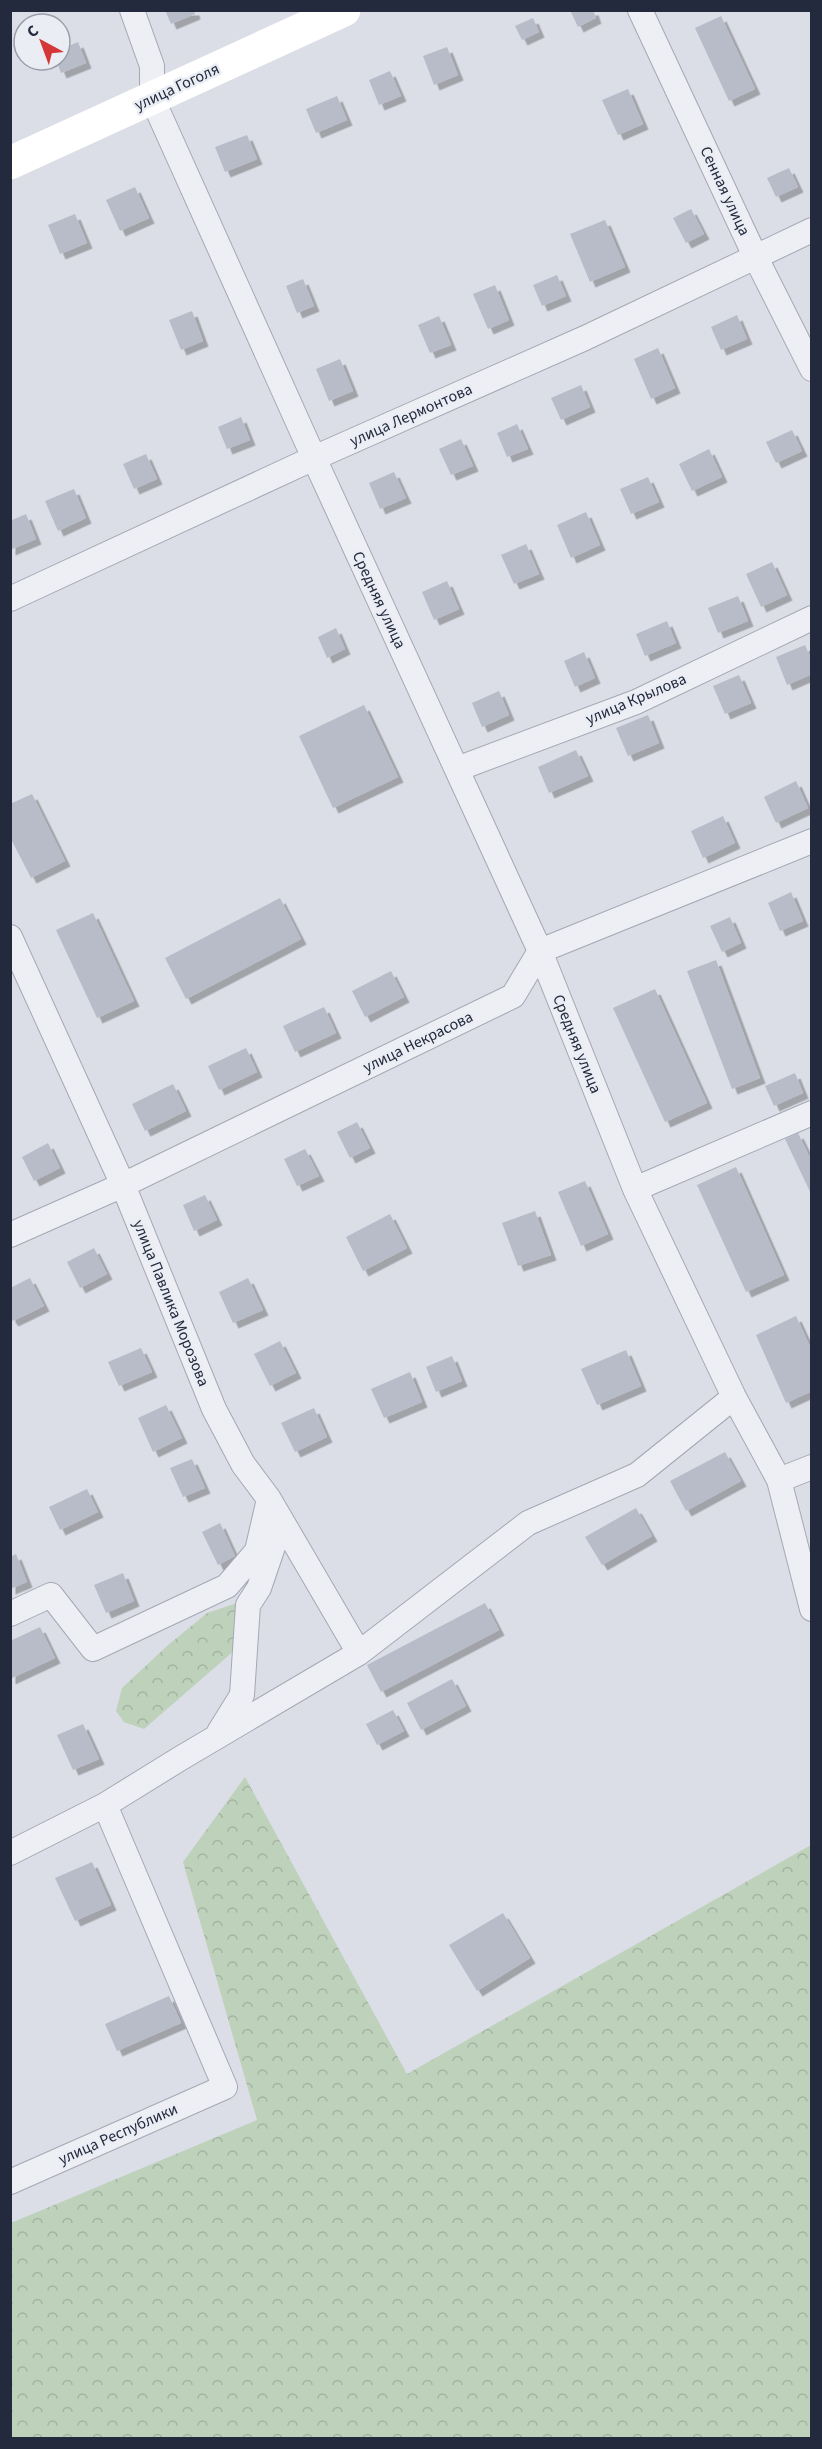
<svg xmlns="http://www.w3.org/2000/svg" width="822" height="2449" font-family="'Source Sans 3',sans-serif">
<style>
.forest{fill:url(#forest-crowns)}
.building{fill:#b8bcc9;filter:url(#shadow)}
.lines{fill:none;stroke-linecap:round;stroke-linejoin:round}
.street-casing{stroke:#a4a8b3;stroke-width:26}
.street{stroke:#eeeff5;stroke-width:24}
.secondary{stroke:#fff;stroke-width:33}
.labels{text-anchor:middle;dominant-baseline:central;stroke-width:5;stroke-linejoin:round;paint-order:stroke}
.street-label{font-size:16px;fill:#242a3d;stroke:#eaedf4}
</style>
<defs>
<pattern id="forest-crowns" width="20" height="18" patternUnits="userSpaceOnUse" patternTransform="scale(1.5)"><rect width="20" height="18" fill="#bed1bb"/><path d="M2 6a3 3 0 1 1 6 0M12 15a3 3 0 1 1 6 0" fill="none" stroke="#a3b4a2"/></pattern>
<filter id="shadow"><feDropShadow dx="5.5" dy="5.5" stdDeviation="0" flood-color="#0004"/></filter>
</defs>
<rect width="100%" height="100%" fill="#dbdee6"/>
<path class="forest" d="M 237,1603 L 235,1650 L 144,1729 L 124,1722 L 116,1711 L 122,1688 L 167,1646 L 207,1613 Z
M 245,1777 L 407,2074 L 811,1845 L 811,2438 L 11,2438 L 11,2223 L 257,2120 L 183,1862 Z"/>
<path class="building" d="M 165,10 L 194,10 L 195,14 L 171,24 Z
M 570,10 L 593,10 L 596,18 L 578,27 Z
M 721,16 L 755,89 L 729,101 L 695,28 Z
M 533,18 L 539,32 L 522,40 L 515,26 Z
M 78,42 L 86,63 L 61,73 L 56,60 L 60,60 L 60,50 Z
M 447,47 L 458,75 L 434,85 L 423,56 Z
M 390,71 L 401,96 L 379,105 L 369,80 Z
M 628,89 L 643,124 L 618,135 L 602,100 Z
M 337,96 L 347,120 L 316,133 L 306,109 Z
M 247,135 L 257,159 L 225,172 L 215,147 Z
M 789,168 L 798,187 L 776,197 L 767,178 Z
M 135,187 L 149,218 L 120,231 L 106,200 Z
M 691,209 L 704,234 L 686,243 L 673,218 Z
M 75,214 L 87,243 L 60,254 L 48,225 Z
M 605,220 L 625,267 L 590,282 L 570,234 Z
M 557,275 L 566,296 L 542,306 L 533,285 Z
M 303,279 L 314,306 L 297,313 L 286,286 Z
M 495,285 L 509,320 L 488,329 L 473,294 Z
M 192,311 L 203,341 L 181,350 L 169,320 Z
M 737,315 L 747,339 L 721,350 L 711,327 Z
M 439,316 L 451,345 L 430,353 L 418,325 Z
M 658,348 L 675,388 L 651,399 L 634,359 Z
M 340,359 L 353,391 L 329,401 L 316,369 Z
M 581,385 L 590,407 L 561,420 L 551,398 Z
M 241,417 L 250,440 L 227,449 L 218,427 Z
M 517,424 L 528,449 L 507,457 L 497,433 Z
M 792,430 L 802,451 L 776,463 L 766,442 Z
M 461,439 L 473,466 L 451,475 L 439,449 Z
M 709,449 L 722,477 L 692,491 L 679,464 Z
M 146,454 L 157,479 L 134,489 L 123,464 Z
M 394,472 L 406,498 L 380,509 L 369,483 Z
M 648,477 L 659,502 L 631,514 L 620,489 Z
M 74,489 L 86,518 L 58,531 L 45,501 Z
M 586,512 L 600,545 L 571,558 L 557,525 Z
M 26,514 L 36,539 L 10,550 L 10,521 Z
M 526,544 L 539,574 L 514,584 L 501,555 Z
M 772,562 L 787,595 L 761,607 L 746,574 Z
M 447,581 L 459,609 L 434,620 L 422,592 Z
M 738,596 L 748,621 L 718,633 L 708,608 Z
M 667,621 L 676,643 L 645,656 L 636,634 Z
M 336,628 L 345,649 L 327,658 L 318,637 Z
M 805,645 L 812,661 L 812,674 L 787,685 L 776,657 Z
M 584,652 L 595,678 L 575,687 L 564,661 Z
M 739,675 L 751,703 L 725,714 L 713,686 Z
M 499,691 L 509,715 L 482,727 L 472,703 Z
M 364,705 L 398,777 L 333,808 L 299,736 Z
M 648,715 L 659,743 L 628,756 L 616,728 Z
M 576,750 L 588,776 L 549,793 L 538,767 Z
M 796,781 L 808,808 L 776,823 L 764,797 Z
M 32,794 L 65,861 L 31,878 L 10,837 L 10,804 Z
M 723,816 L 735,843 L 703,858 L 691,831 Z
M 791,892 L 803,921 L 780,931 L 768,903 Z
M 280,898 L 301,939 L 186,999 L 165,958 Z
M 93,913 L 134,1001 L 97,1018 L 56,930 Z
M 730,917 L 741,943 L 722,952 L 710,926 Z
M 716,960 L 760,1078 L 732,1089 L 687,971 Z
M 391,971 L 404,997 L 365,1017 L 352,991 Z
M 655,989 L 707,1103 L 665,1122 L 613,1008 Z
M 324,1007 L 336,1033 L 295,1052 L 283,1026 Z
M 246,1048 L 257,1072 L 219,1090 L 208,1066 Z
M 795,1073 L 803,1093 L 774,1106 L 765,1086 Z
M 173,1084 L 186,1111 L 145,1131 L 132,1104 Z
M 357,1122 L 370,1148 L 350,1158 L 337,1132 Z
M 798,1133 L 812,1162 L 812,1196 L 785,1139 Z
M 48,1143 L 60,1168 L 34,1181 L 22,1157 Z
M 305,1149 L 319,1176 L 297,1186 L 284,1159 Z
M 736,1167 L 784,1275 L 746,1292 L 697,1185 Z
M 585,1181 L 608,1234 L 581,1246 L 558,1192 Z
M 205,1195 L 217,1220 L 194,1231 L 183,1205 Z
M 535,1211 L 551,1255 L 518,1266 L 502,1223 Z
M 390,1214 L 407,1248 L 363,1271 L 346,1237 Z
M 94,1248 L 107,1274 L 80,1288 L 67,1262 Z
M 30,1278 L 44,1306 L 13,1321 L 10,1317 L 10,1288 Z
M 248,1278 L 263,1310 L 233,1323 L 219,1292 Z
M 796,1316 L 812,1351 L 812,1391 L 786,1403 L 756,1335 Z
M 280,1341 L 296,1373 L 270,1386 L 254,1354 Z
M 141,1348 L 152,1372 L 119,1386 L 108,1362 Z
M 626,1350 L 641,1386 L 597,1405 L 581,1369 Z
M 452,1356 L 462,1381 L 436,1392 L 426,1367 Z
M 410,1372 L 422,1402 L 384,1418 L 371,1389 Z
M 166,1405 L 182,1438 L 153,1452 L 138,1418 Z
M 314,1408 L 327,1437 L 295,1452 L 281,1423 Z
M 725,1452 L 741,1481 L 686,1511 L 670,1481 Z
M 192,1459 L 205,1488 L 183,1497 L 170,1468 Z
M 87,1489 L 98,1512 L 60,1530 L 49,1507 Z
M 636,1508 L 652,1536 L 602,1565 L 585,1537 Z
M 220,1523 L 235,1556 L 218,1565 L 202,1532 Z
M 16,1554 L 27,1582 L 10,1589 L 10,1557 Z
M 123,1573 L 134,1601 L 106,1613 L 94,1585 Z
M 485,1603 L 499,1630 L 381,1692 L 367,1665 Z
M 40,1627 L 55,1658 L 10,1679 L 10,1641 Z
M 452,1679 L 466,1706 L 421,1730 L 407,1703 Z
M 393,1710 L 404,1731 L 377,1745 L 366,1724 Z
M 83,1724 L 99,1759 L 73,1770 L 57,1735 Z
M 92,1862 L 111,1905 L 75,1921 L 55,1878 Z
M 503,1913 L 530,1958 L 477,1991 L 449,1945 Z
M 169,1996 L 181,2023 L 117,2051 L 105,2024 Z"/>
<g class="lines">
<g class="street-casing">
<path id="street" d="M 132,10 L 152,66 L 152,98 L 314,458 L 540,951 L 635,1189 L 734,1397 L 779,1480 L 812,1609
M 640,10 L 755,256 L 812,369
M 10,599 L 314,458 L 585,338 L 812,230
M 457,769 L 636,702 L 812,618
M 10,937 L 123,1185 L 214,1409 L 243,1464 L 269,1499 L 359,1653
M 635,1189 L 812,1113
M 10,1235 L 123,1185 L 513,996 L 540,951 L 812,841
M 779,1480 L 812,1467
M 10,1614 L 51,1595 L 93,1649 L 227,1586 L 257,1551 L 269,1499
M 219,1732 L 242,1695 L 248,1605 L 259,1588 L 276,1538 L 275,1534
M 10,1853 L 105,1805 L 181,1758 L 359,1653 L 528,1523 L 637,1475 L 734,1397
M 10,2182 L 225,2087 L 105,1805"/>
</g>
<use href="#street" class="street"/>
<path class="secondary" d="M 10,163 L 344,10"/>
</g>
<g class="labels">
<g class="street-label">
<text transform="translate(177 87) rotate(-25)">улица Гоголя</text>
<text transform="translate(725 191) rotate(65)">Сенная улица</text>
<text transform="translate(411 415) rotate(-24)">улица Лермонтова</text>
<text transform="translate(379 600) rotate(65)">Средняя улица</text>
<text transform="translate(636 699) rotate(-23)">улица Крылова</text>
<text transform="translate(418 1042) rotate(-26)">улица Некрасова</text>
<text transform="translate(577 1044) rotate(68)">Средняя улица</text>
<text transform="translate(171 1303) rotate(68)">улица Павлика Морозова</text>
<text transform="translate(118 2134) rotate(-24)">улица Республики</text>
</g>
</g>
<rect width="822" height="2449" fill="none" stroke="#242a3d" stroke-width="24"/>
<g transform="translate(42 42) rotate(319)"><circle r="28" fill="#eaedf4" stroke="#9b9fab" stroke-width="1.5"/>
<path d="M0-4.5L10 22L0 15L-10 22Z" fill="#d53638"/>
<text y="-9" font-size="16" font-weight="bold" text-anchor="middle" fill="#242a3d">С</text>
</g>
</svg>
